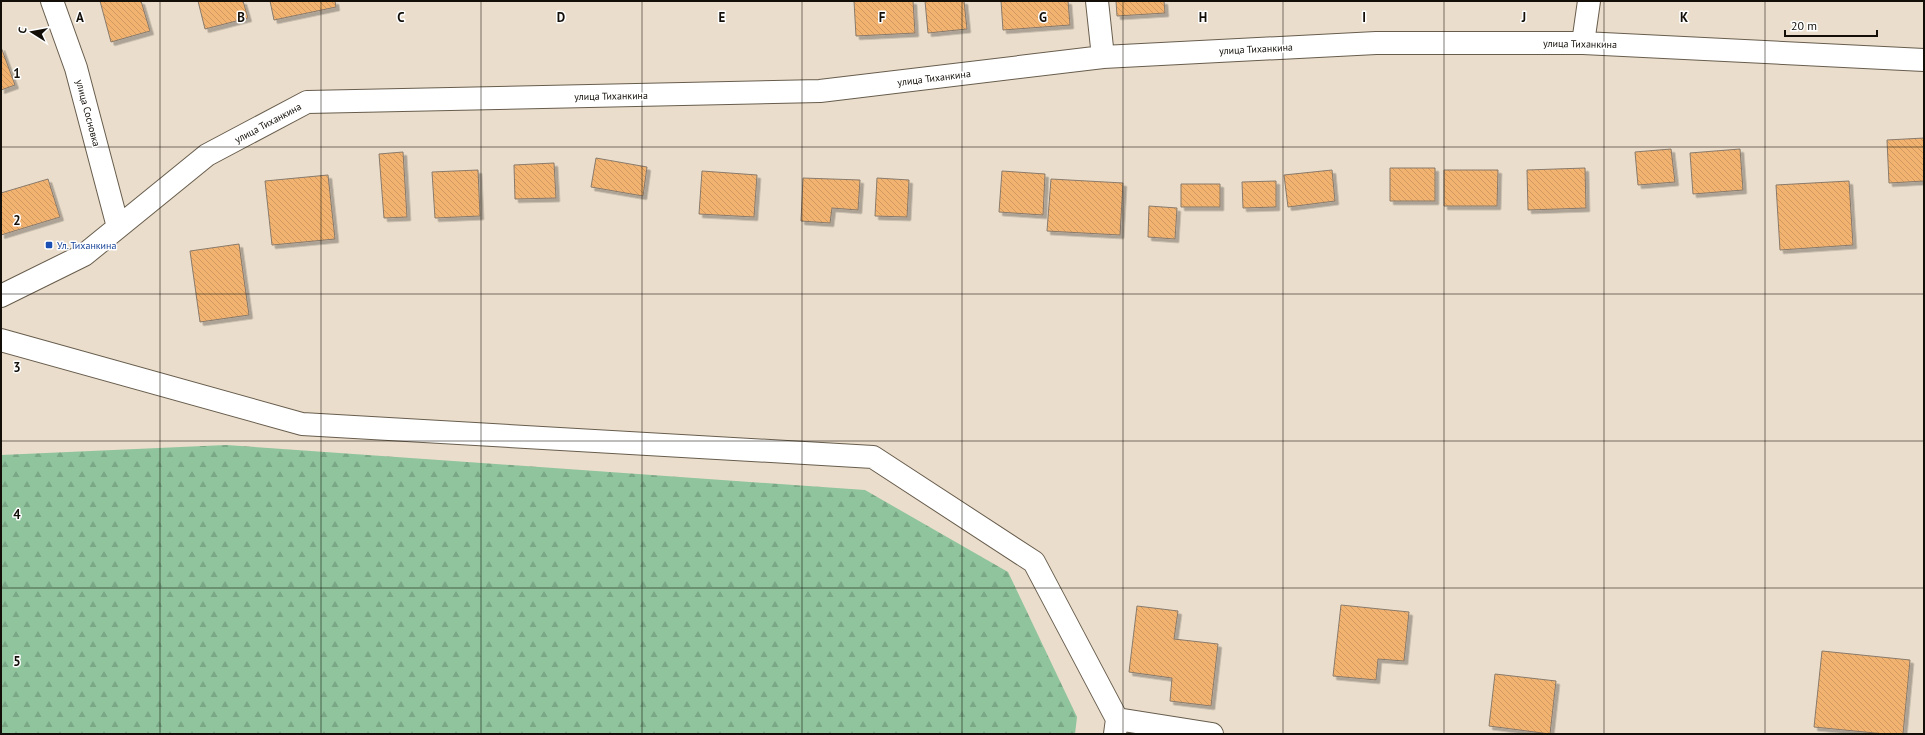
<svg xmlns="http://www.w3.org/2000/svg" width="1925" height="735" font-family="'PT Sans',sans-serif">
<style>
.forest{fill:url(#forest-firs)}
.building{fill:url(#building-back-hatch);stroke:#897a6b;filter:url(#shadow)}
.lines{fill:none;stroke-linecap:round;stroke-linejoin:round}
.minor-casing{stroke:#685d4d;stroke-width:24}
.minor{stroke:#fff;stroke-width:22}
.grid{fill:none;stroke:#130e08;stroke-width:1;stroke-opacity:0.55}
.transit-dot{fill:#1a4fb4;stroke:#fff;stroke-width:1.5}
.labels{text-anchor:middle;dominant-baseline:central;stroke-width:3;stroke-linejoin:round;paint-order:stroke}
.street-label{font-size:10px;fill:#130e08;stroke:#fff}
.transit-label{font-size:10px;fill:#164399;stroke:#fff;text-anchor:start}
.grid-label{font-size:13px;text-anchor:middle;font-weight:bold;fill:#130e08;stroke:#fff;stroke-width:3;stroke-linejoin:round;paint-order:stroke}
</style>
<defs>
<pattern id="forest-firs" width="22" height="20" patternUnits="userSpaceOnUse"><rect width="22" height="20" fill="#8fc49d"/><path d="M5 1l3.5 6h-7zM16 11l3.5 6h-7z" fill="#7aa786"/></pattern>
<pattern id="building-back-hatch" width="6" height="6" patternUnits="userSpaceOnUse"><rect width="6" height="6" fill="#f2b371"/><path d="M-1 5l2 2M0 0l6 6M5-1l2 2" fill="none" stroke="#cf9960"/></pattern>
<filter id="shadow"><feDropShadow dx="3.5" dy="3.5" stdDeviation="0" flood-color="#0004"/></filter>
</defs>
<rect width="100%" height="100%" fill="#eaddcb"/>
<path class="forest" d="M 226,445 L 865,490 L 1008,572 L 1077,717 L 1075,734 L 1,734 L 1,455 Z"/>
<path class="building" d="M 100,1 L 141,1 L 150,31 L 111,42 Z
M 198,1 L 243,1 L 248,18 L 205,29 Z
M 270,1 L 335,1 L 336,7 L 274,20 Z
M 854,1 L 913,1 L 915,33 L 856,36 Z
M 925,1 L 964,1 L 967,29 L 928,33 Z
M 1001,1 L 1068,1 L 1070,25 L 1003,30 Z
M 1116,1 L 1164,1 L 1165,13 L 1117,16 Z
M 1,47 L 15,85 L 1,90 Z
M 1924,138 L 1924,181 L 1889,183 L 1887,140 Z
M 1671,149 L 1675,182 L 1638,185 L 1635,152 Z
M 1740,149 L 1743,190 L 1693,194 L 1690,153 Z
M 403,152 L 407,217 L 384,218 L 379,154 Z
M 596,158 L 647,167 L 643,196 L 591,187 Z
M 554,163 L 556,198 L 515,199 L 514,165 Z
M 1390,168 L 1435,168 L 1435,201 L 1390,201 Z
M 1585,168 L 1586,208 L 1528,210 L 1527,170 Z
M 478,170 L 480,216 L 435,218 L 432,172 Z
M 1332,170 L 1335,201 L 1288,207 L 1284,175 Z
M 1444,170 L 1498,170 L 1497,206 L 1444,206 Z
M 702,171 L 757,175 L 754,217 L 699,214 Z
M 1002,171 L 1045,174 L 1043,215 L 999,212 Z
M 328,175 L 335,239 L 272,245 L 265,181 Z
M 803,178 L 860,180 L 858,210 L 832,208 L 830,223 L 801,221 Z
M 877,178 L 909,180 L 907,217 L 875,216 Z
M 48,179 L 60,217 L 1,235 L 1,193 Z
M 1051,179 L 1123,183 L 1120,235 L 1047,231 Z
M 1276,181 L 1276,207 L 1243,208 L 1242,182 Z
M 1849,181 L 1853,245 L 1780,250 L 1776,185 Z
M 1181,184 L 1220,184 L 1220,207 L 1181,207 Z
M 1149,206 L 1177,208 L 1175,239 L 1148,237 Z
M 239,244 L 249,315 L 200,322 L 190,251 Z
M 1341,605 L 1409,612 L 1404,661 L 1378,659 L 1376,680 L 1333,676 Z
M 1137,606 L 1178,611 L 1174,639 L 1218,644 L 1211,706 L 1170,701 L 1172,678 L 1129,672 Z
M 1822,651 L 1910,660 L 1903,734 L 1885,734 L 1814,727 Z
M 1495,674 L 1556,681 L 1550,734 L 1489,726 Z"/>
<g class="lines">
<g class="minor-casing">
<path id="minor" d="M 52,1 L 76,68 L 118,227
M 1097,1 L 1103,57
M 1583,43 L 1589,1
M 1,296 L 84,255 L 207,155 L 307,102 L 820,91 L 1103,57 L 1376,43 L 1583,43 L 1924,60
M 1,340 L 302,424 L 873,457 L 1034,562 L 1117,719 L 1115,734
M 1117,719 L 1212,734"/>
</g>
<use href="#minor" class="minor"/>
</g>
<path class="grid" d="M 160,1 L 160,734M 321,1 L 321,734M 481,1 L 481,734M 642,1 L 642,734M 802,1 L 802,734M 962,1 L 962,734M 1123,1 L 1123,734M 1283,1 L 1283,734M 1444,1 L 1444,734M 1604,1 L 1604,734M 1765,1 L 1765,734M 1,147 L 1924,147M 1,294 L 1924,294M 1,441 L 1924,441M 1,588 L 1924,588"/>
<rect class="transit-dot" x="45" y="241" width="8" height="8" rx="2"/>
<g class="labels">
<g class="street-label">
<text transform="translate(1580 44) rotate(1)">улица Тиханкина</text>
<text transform="translate(1256 49) rotate(-3)">улица Тиханкина</text>
<text transform="translate(934 78) rotate(-7)">улица Тиханкина</text>
<text transform="translate(611 96) rotate(-1)">улица Тиханкина</text>
<text transform="translate(88 113) rotate(75)">улица Сосновка</text>
<text transform="translate(268 123) rotate(-28)">улица Тиханкина</text>
</g>
<g class="transit-label">
<text x="57" y="245">Ул. Тиханкина</text>
</g>
</g>
<g class="grid-label">
<text x="80" y="22">A</text>
<text x="241" y="22">B</text>
<text x="401" y="22">C</text>
<text x="561" y="22">D</text>
<text x="722" y="22">E</text>
<text x="882" y="22">F</text>
<text x="1043" y="22">G</text>
<text x="1203" y="22">H</text>
<text x="1364" y="22">I</text>
<text x="1524" y="22">J</text>
<text x="1684" y="22">K</text>
<text x="17" y="78">1</text>
<text x="17" y="225">2</text>
<text x="17" y="372">3</text>
<text x="17" y="519">4</text>
<text x="17" y="666">5</text>
</g>
<rect width="1925" height="735" fill="none" stroke="#130e08" stroke-width="4"/>
<g transform="translate(32 32) rotate(281)" stroke="#ffffff" stroke-width="3" paint-order="stroke">
<path d="M0-3L7 15L0 10L-7 15Z" fill="#130e08"/>
<text y="-6" font-size="11" font-weight="bold" text-anchor="middle" fill="#130e08">С</text>
</g>
<path d="M1785 30v6h92v-6" fill="none" stroke="#130e08" stroke-width="2"/>
<text x="1791" y="30" font-size="12" fill="#130e08" stroke="#ffffff" stroke-width="3" paint-order="stroke">20 m</text>
</svg>
